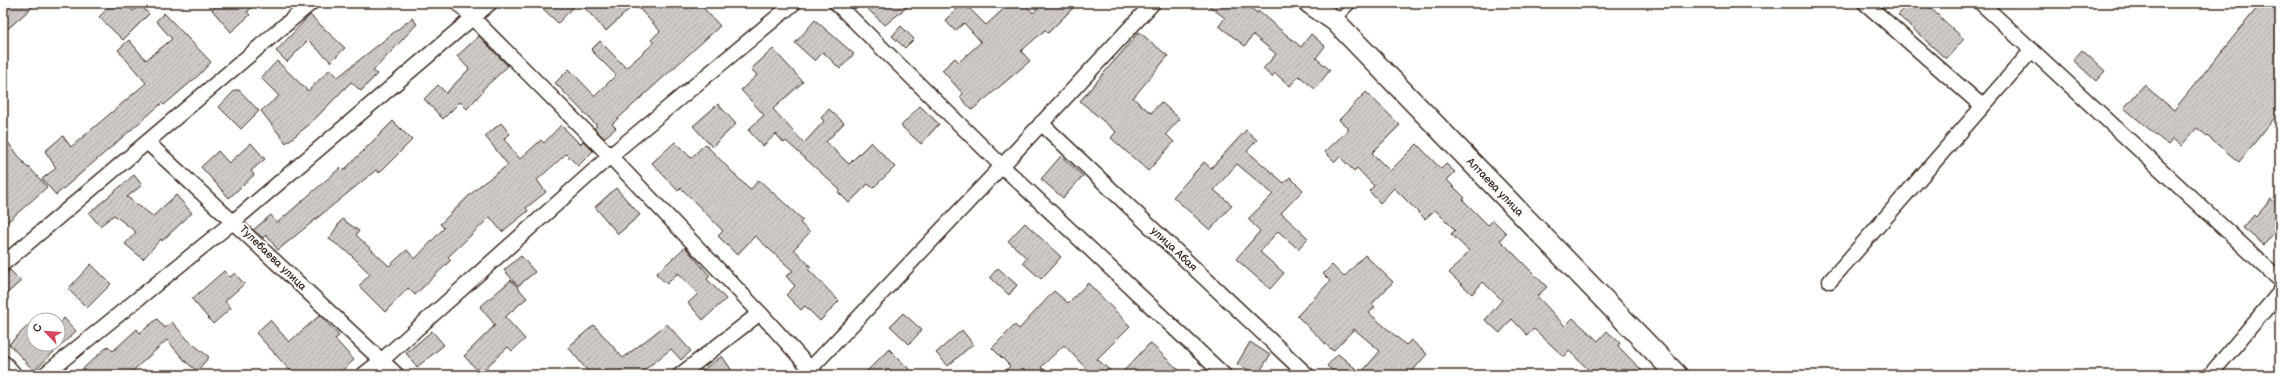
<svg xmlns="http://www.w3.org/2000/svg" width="2283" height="378" font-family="'Balsamiq Sans',sans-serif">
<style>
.building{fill:url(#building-hatch);stroke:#3b2a1e}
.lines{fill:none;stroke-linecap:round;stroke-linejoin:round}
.lane-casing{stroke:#3b2a1e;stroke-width:10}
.street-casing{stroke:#3b2a1e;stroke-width:17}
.secondary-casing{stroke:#3b2a1e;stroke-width:23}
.lane{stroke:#fff;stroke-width:7}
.street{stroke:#fff;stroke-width:14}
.secondary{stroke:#fff;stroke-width:20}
.labels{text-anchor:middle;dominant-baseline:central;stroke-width:4;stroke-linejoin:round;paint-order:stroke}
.street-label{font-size:11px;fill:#3b2a1e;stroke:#fff}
</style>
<defs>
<pattern id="building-hatch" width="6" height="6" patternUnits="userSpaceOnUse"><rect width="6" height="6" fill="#cfcac7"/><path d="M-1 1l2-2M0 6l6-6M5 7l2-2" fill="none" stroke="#b3aeaa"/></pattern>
</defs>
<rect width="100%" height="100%" fill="#fff"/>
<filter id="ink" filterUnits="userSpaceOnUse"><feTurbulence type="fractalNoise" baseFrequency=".025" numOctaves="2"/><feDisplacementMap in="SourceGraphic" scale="8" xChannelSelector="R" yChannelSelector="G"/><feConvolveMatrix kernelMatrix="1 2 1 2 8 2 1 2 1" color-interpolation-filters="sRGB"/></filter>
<g filter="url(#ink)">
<path class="building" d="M 11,3 L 37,3 L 3,33 L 3,10 Z
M 113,3 L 125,3 L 133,11 L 140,5 L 149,14 L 123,40 L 99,17 Z
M 220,3 L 257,3 L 247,12 L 250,15 L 231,32 L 212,10 Z
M 537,3 L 577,3 L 558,23 Z
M 580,3 L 699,3 L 720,26 L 612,124 L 616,128 L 604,138 L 594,128 L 597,126 L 555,83 L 569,69 L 595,96 L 616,75 L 591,50 L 600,41 L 626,68 L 654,43 L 651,40 L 660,31 L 635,4 L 606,31 Z
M 861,3 L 912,3 L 885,25 Z
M 964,3 L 986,25 L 1010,3 L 1024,3 L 1033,13 L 1043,3 L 1078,3 L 1048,33 L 1045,30 L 1021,51 L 1030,61 L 972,110 L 960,97 L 963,94 L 942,70 L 955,58 L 959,62 L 981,42 L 964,23 L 955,31 L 945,20 Z
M 1205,3 L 1244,3 L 1257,13 L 1258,11 L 1301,47 L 1311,34 L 1325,46 L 1316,58 L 1330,70 L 1315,89 L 1299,76 L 1290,86 L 1275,73 L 1272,77 L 1263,69 L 1276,54 L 1253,35 L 1245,46 L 1219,26 L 1225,18 Z
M 1908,3 L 1925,3 L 1964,39 L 1946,59 L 1898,15 Z
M 2261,3 L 2280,3 L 2280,111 L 2239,162 L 2197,128 L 2181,146 L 2173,139 L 2168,145 L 2124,108 L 2144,85 L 2174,110 Z
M 164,13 L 211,62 L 198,76 L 164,105 L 162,103 L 56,195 L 42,179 L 56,168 L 45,151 L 63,136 L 71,147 L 146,83 L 118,50 L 129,40 L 146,60 L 172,39 L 156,21 Z
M 310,15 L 345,48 L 331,62 L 308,40 L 287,62 L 276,51 Z
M 412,18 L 417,24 L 373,71 L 377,74 L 361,91 L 351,82 L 310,124 L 286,143 L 261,111 L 279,96 L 261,78 L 277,61 L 308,91 L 330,69 L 338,77 Z
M 815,20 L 854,54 L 840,69 L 823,52 L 815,61 L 795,43 Z
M 901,26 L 914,39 L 905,48 L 892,36 Z
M 1139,32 L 1168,56 L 1133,98 L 1151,113 L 1161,102 L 1180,119 L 1166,134 L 1174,142 L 1148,171 L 1111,138 L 1116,132 L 1080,101 Z
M 479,36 L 508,66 L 482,90 L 483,91 L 467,109 L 460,102 L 443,119 L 424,99 L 438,85 L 446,93 L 469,69 L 457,56 Z
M 773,49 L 803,82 L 773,109 L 804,143 L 824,121 L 821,118 L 829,109 L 844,123 L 826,142 L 849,164 L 871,142 L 895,167 L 873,188 L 868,184 L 849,203 L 838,192 L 840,190 L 786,141 L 784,143 L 776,134 L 763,146 L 748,130 L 764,115 L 741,90 L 757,75 L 751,69 Z
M 2082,50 L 2105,71 L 2096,81 L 2073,60 Z
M 235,90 L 239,90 L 259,111 L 241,129 L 219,107 Z
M 1366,92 L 1400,125 L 1372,153 L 1390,171 L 1417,144 L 1441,169 L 1446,164 L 1455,172 L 1447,180 L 1465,198 L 1463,200 L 1488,225 L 1493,220 L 1506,233 L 1500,240 L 1547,287 L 1537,296 L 1565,326 L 1573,318 L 1598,341 L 1607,331 L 1620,343 L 1618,346 L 1646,375 L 1594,375 L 1569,351 L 1564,357 L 1534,329 L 1527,335 L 1512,319 L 1500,333 L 1485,320 L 1502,300 L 1483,282 L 1472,294 L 1449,273 L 1469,251 L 1451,234 L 1455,230 L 1435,210 L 1425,219 L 1394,188 L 1380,203 L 1369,191 L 1374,186 L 1357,168 L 1354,171 L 1340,157 L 1335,162 L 1325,152 L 1349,129 L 1339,120 Z
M 718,104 L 736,124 L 712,147 L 693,126 Z
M 920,106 L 939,124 L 921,144 L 901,126 Z
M 393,121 L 412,140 L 379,173 L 376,170 L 278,250 L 266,235 L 263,238 L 253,230 L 271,215 L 277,223 L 340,168 L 343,171 Z
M 501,123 L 510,134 L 504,139 L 520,159 L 541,140 L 544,143 L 561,125 L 580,144 L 583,141 L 593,151 L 578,166 L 566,154 L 537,180 L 546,192 L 526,208 L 528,211 L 502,232 L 490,217 L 448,257 L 451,260 L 415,295 L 408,288 L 385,312 L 359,286 L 370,274 L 349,253 L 329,239 L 342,219 L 359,231 L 356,235 L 389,266 L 407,250 L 415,259 L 444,228 L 440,224 L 478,187 L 508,165 L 485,136 Z
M 1246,130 L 1257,140 L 1247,151 L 1284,183 L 1290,177 L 1303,190 L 1281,213 L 1308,238 L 1298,249 L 1278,231 L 1260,252 L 1284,273 L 1270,289 L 1236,259 L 1260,231 L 1248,219 L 1273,194 L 1237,164 L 1214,190 L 1232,205 L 1210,230 L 1173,197 L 1204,162 L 1211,168 Z
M 3,136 L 28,168 L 29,167 L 47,187 L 3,226 Z
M 675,142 L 691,158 L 705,144 L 750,190 L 759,180 L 803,220 L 800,223 L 810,232 L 794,249 L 811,267 L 808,269 L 839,301 L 820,321 L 805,306 L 801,310 L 786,295 L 795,286 L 786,276 L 793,271 L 755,236 L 737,255 L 718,236 L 723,231 L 681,188 L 678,191 L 652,163 Z
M 251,143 L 265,159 L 251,171 L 254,175 L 229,198 L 201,167 L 218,151 L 229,163 Z
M 1061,156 L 1083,176 L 1063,198 L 1041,179 Z
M 134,175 L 142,185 L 127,197 L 153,216 L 176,195 L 192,213 L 162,241 L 161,239 L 143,259 L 125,244 L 136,232 L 114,215 L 100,226 L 89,213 Z
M 616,188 L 640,215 L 618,234 L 595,207 Z
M 2271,199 L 2280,207 L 2280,225 L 2264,245 L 2243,228 L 2254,215 L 2256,217 Z
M 1025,223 L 1061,257 L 1041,279 L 1023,263 L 1027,258 L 1008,241 Z
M 685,247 L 710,276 L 707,279 L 726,299 L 703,320 L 688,303 L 698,294 L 678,273 L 667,284 L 656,274 Z
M 1365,255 L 1393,282 L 1372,304 L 1375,307 L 1369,313 L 1406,345 L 1411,340 L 1427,354 L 1409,375 L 1338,375 L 1327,366 L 1338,354 L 1361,373 L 1380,351 L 1354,329 L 1333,351 L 1297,316 L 1330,281 L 1323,274 L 1332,265 L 1344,277 Z
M 521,256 L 535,272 L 518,286 L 504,270 Z
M 91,264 L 111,284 L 87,308 L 68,289 Z
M 998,268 L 1017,285 L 1009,295 L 990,277 Z
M 10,270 L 21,281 L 3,297 L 3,277 Z
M 224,271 L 230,277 L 235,273 L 244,284 L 225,301 L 231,308 L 213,324 L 192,299 Z
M 511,280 L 527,298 L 505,317 L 525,339 L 512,351 L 508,347 L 480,373 L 464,356 L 495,325 L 480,307 Z
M 1088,283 L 1130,326 L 1097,359 L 1115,375 L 1092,375 L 1064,345 L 1041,367 L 1049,375 L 1001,375 L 1010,366 L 992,348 L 1015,325 L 1019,329 L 1054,291 L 1068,303 Z
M 903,313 L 922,330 L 909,344 L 890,326 Z
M 320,315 L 339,336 L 335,339 L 354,360 L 337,375 L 294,375 L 256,333 L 270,320 L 289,342 Z
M 64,318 L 76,331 L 34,371 L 9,344 L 34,320 L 34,344 L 58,344 L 58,325 Z
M 157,319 L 165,328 L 172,322 L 188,340 L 209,357 L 197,371 L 186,362 L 167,340 L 128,375 L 76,375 L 108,346 L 113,351 L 137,329 L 140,333 Z
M 667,324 L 691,351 L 681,360 L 671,349 L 638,375 L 591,375 L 568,347 L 594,325 L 623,358 Z
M 962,330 L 973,344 L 948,366 L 936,353 Z
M 432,331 L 444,345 L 417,367 L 406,353 Z
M 1250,342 L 1270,355 L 1258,375 L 1237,364 Z
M 1150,343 L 1184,375 L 1120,375 Z
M 889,349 L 915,375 L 863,375 Z
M 722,356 L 735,375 L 696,375 Z"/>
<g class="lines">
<g class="lane-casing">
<path id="lane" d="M 1336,20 L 1353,3"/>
</g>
<g class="street-casing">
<path id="street" d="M 458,3 L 610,156 L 760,313 L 816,375
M 836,3 L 1002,166 L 1224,375
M 1865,3 L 1982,106
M 1981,3 L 2280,280
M 1041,123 L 1307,375
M 147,142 L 397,375
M 3,264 L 311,3
M 1830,281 L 2032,50
M 810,369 L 1002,166 L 1153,3
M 44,375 L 234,221 L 490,3
M 363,375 L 381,361 L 610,156 L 794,3
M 680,375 L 760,313
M 2210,375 L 2280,292"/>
</g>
<g class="secondary-casing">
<path id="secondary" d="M 1309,3 L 1335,21 L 1677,375
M 3,366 L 11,375"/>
</g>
<use href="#lane" class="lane"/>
<use href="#street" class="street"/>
<use href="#secondary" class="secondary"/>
</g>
</g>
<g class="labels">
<g class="street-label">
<text transform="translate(1495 187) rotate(46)">Алтаева улица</text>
<text transform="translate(1174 249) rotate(43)">улица Абая</text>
<text transform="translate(273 258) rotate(44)">Тулебаева улица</text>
</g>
</g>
<rect width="2283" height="378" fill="none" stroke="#fff" stroke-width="16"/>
<rect x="8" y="8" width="2267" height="362" fill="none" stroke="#3b2a1e" stroke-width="1.5" filter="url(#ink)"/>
<g transform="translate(46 332) rotate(295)"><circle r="19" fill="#ffffff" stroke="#b1aaa5"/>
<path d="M0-3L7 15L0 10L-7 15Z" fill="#d1495b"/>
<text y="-6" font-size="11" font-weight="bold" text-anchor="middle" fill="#3b2a1e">С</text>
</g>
</svg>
